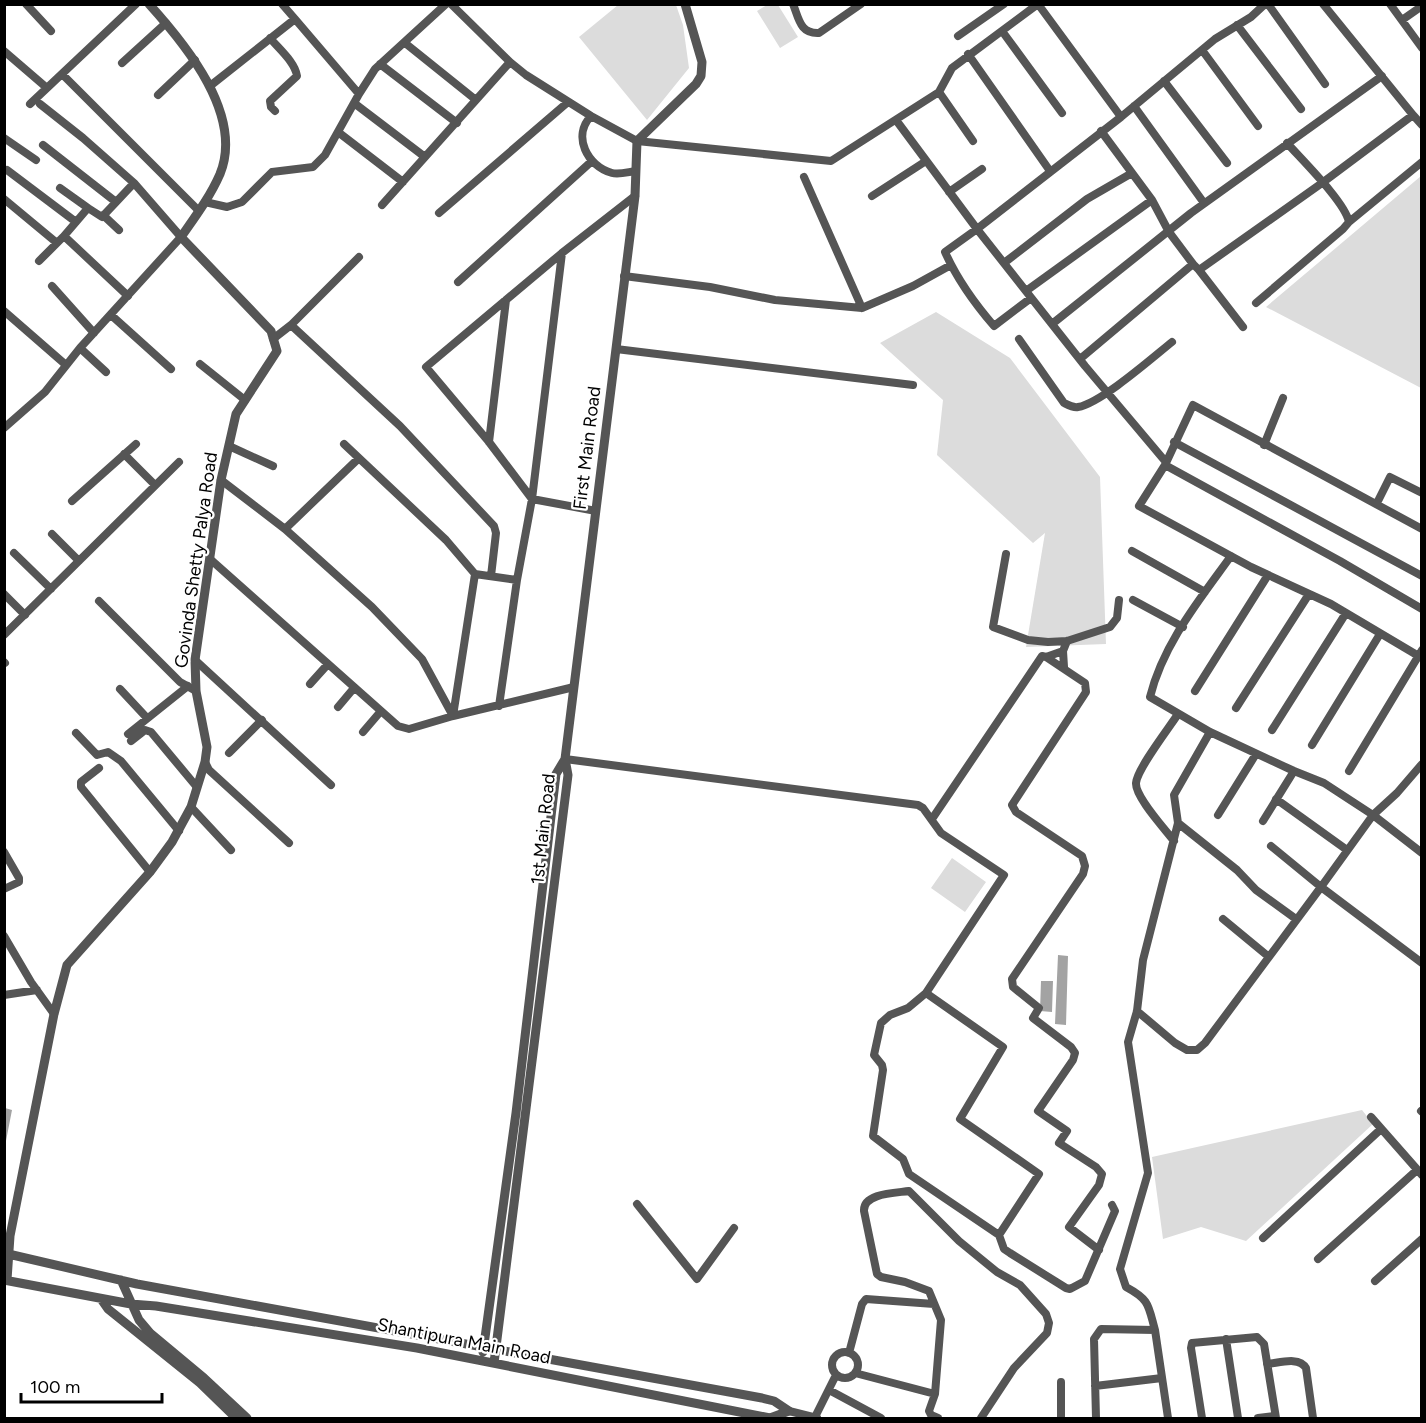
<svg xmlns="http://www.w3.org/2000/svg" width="1426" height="1423" font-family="Figtree,sans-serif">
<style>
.green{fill:#dcdcdc}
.water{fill:#a3a3a3}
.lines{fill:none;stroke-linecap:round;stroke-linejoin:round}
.minor{stroke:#555;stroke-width:8}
.tertiary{stroke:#555;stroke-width:9}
.labels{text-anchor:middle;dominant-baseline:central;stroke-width:4.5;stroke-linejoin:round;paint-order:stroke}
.street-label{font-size:18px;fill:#000;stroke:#fff}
</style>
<rect width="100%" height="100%" fill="#fff"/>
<path class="green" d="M 618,5 L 676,5 L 683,25 L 689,68 L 647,120 L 579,37 Z
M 767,5 L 778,5 L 798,37 L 780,48 L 757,11 Z
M 1421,176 L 1421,388 L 1266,307 Z
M 936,312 L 1010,358 L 1100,477 L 1106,644 L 1026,647 L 1045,533 L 1033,543 L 937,455 L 943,400 L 880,343 Z
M 952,858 L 986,882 L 965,912 L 931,888 Z
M 1362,1110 L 1373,1124 L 1246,1241 L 1201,1227 L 1163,1239 L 1152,1157 Z"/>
<path class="water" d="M 1058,955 L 1068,956 L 1066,1025 L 1055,1024 Z
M 1041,981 L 1053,981 L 1052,1012 L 1040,1011 Z
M 5,1108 L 12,1110 L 5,1146 L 4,1108 Z"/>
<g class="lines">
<path class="minor" d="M 26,4 L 51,31
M 282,4 L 295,19
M 451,4 L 510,62 L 526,75 L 591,116 L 637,141 L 831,161 L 939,92 L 952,68 L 1038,4
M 793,4 C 799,19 800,34 819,33 L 861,4
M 1038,4 L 1121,117 L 1215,39 L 1251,17 L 1265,4
M 1268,4 L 1325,84
M 1390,4 L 1422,48
M 1402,20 L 1422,6
M 1237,25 L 1301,109
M 1002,31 L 1062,113
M 958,36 L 1004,4
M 270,38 C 279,49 295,62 297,76 L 270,101 L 271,107 L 275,111
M 405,43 L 476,100
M 1202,50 L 1258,126
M 4,51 L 47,88
M 968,54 L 1050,171
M 122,63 L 166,23
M 380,64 L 457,123
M 62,74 L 199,211
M 1164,81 L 1227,163
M 210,86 L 295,19 L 359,94
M 939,92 L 973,141
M 158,95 L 195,60
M 354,103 L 425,157
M 30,104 L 136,4
M 1134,106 L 1204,203
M 1413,115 L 1422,125
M 591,116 C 572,136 587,166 612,173 C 619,175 628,172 636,171
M 896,120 L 977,229 L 1121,117
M 338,132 L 403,182
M 4,138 L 36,160
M 43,145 L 116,202
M 7,170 L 76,222
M 60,188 L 88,208
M 949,192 L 982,169
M 872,196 L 926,161
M 4,199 L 57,243
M 205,202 L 227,207 L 242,202 L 272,172 L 313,167 L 325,155 L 359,94 L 375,69 L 446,4
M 382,205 L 510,62
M 439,213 L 568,102
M 103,215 L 119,230
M 1349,222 L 1422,162
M 64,236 L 128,296
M 39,261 L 64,236 L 88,208 L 102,217 L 134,183
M 1004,263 L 1087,199 L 1132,173
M 1193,264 L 1199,270 L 1322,183 L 1413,115 L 1323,4
M 1199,270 L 1243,327
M 624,276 L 710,287 L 775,300 L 862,308 L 804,177
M 458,282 L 592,161
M 52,286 L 94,333
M 1026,291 L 1152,200
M 1031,298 L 994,326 C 975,304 957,279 945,252 L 977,229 L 1085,366 L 1165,461
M 1256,303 L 1343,229 L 1349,222 C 1345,202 1302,160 1287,143
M 862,308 L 913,286 L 951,265
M 4,311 L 66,365
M 111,315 L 171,369
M 1052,324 L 1191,213 L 1382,76
M 291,325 L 400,426 L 494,526 L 496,533 L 491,576
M 273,339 L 291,325 L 359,257
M 1019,339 L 1064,403 C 1068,405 1073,408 1078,407 C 1101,403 1152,358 1172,342
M 80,348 L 106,372
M 616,349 L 913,385
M 1080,359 L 1193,264 L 1169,232 L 1152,200 L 1101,131
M 200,364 L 245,400
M 4,428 L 45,392 L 80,348 L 181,237 L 134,183 L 83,138 L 40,104
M 489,442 L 506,300
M 1174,442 L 1422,576
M 344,444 L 446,540 L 475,574 L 517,580
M 1264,445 L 1283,398
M 229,446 L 273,466
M 124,454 L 155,485
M 1165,465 L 1340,561 L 1422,609
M 221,480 L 285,529 L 372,607 L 422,659 L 453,716
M 72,501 L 136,444
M 1377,503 L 1390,477 L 1422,493
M 596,511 L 532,499 L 489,442 L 426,367 L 562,253 L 635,196
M 285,529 L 359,458
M 1422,529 L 1193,405 L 1165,465 L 1139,506 L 1251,567 L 1331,604 L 1422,658
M 52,534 L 79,561
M 1132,551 L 1205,592
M 14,553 L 51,589
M 1006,554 L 993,627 L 1028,640 L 1048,642 L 1067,641 L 1110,627 L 1117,618 L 1119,600
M 1231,556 C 1200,599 1163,644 1150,697 L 1210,732 L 1294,771 L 1324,783 L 1373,815 L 1321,887 L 1422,963
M 210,559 L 398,726 L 409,729 L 453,716 L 574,687
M 4,594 L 25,615
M 1133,600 L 1183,627
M 99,601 L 180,682 L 196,691
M 4,635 L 179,462
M 1046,657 L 1085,683 L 1086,692 L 1012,805 L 1016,812 L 1082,856 L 1085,866 L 1083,874 L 1012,979 L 1013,987 L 1039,1008 L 1033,1018 L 1071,1047 L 1075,1053 L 1073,1060 L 1038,1111 L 1067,1131 L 1059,1143 L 1096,1167 L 1102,1174 L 1099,1185 L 1069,1227 L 1099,1250
M 195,660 L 331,785
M 4,662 L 5,663
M 1064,667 L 1063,651 L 1067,641
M 310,684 L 328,664
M 120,689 L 147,718
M 1195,691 L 1268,575
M 499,706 L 517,580 L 532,499 L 562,253
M 338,707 L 354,688
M 1236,708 L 1309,594
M 453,716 L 475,574
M 1272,730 L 1346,613
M 363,732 L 381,711
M 76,733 L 97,755 L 108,752 L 121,761 L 179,831
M 128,734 L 188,686
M 131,741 L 145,730 L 151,732 L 196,786
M 1312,745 L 1380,634
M 229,753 L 262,720
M 565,759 L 918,805 L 923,808 L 941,833 L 1004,875 L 926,993 L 1003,1047 L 960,1119 L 1039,1174 L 999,1235
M 205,762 L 209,770 L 289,843
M 1422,764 L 1397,793 L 1373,815 L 1422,853
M 99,768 L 81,782 L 81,787 L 150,872
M 1349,771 L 1422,650
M 1276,799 L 1347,850
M 191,807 L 231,850
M 1218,815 L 1256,754
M 932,819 L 1042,656 L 1046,657 L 1063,651
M 1263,821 L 1294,771
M 1178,823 L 1237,870 L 1256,890 L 1296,919
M 1174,841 C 1165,829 1135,797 1136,783 C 1137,769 1169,728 1178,714
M 4,852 L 19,878 L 19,882 L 4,889
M 1223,919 L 1269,957
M 4,936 L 31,982 L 54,1014
M 926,993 L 908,1008 L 890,1015 L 881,1023 L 874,1055 L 882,1065 L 883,1070 L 873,1136 L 903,1159 L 909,1174 L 999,1235 L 1004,1249 L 1010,1253 L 1066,1288 L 1070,1289 L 1085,1281 L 1115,1211 L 1112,1205
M 4,995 L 37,990
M 1137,1011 L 1175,1043 L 1187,1050 L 1197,1050 L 1205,1043 L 1321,887 L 1271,846
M 1421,1111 L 1422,1112
M 1371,1117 L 1422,1175
M 637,1204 L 697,1279 L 734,1228
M 1263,1238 L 1381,1129
M 1318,1259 L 1417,1170
M 1375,1281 L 1422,1239
M 1155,1330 C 1148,1305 1150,1300 1126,1287 L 1120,1269 L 1148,1173 L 1128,1042 L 1137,1011 L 1143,960 L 1178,823 L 1174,795 L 1210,732
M 1226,1339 L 1238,1418
M832 1365a13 13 0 1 1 26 0a13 13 0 1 1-26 0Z
M 849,1353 L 862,1304 L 866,1299 L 934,1304
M 1267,1364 C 1279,1363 1299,1356 1306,1368 L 1313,1418
M 855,1373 L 935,1394
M 1061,1382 L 1061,1418
M 1095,1386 L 1162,1378
M 829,1390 L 881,1418
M 789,1411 L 817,1418
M 815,1417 L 836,1375
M 938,1418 L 931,1415 L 929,1411 L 935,1394 L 941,1320 L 929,1291 L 905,1282 L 881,1277 L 877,1274 L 864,1211 C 863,1193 896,1193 909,1191 L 959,1241 L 997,1272 L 1020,1285 L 1046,1314 L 1049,1323 L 1047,1333 L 1014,1368 L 981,1418
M 1096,1418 L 1094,1339 L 1101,1329 L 1155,1330 L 1168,1418
M 1202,1418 L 1191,1348 L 1192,1343 L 1257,1337 L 1264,1344 L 1276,1418
M 1258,1418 L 1275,1416"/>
<path class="tertiary" d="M 4,1253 L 137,1284 L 762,1398 L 774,1401 L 789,1411
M 4,1280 L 131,1304 L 156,1306 L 417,1348 L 770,1418 L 789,1411
M 7,1280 L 10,1236 L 54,1014 L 67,965 L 150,872 L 172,842 L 191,807 L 205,762 L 207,747 L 196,691 L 195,660 L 221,480 L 236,414 L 277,351 L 271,331 L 181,237 C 195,217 210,197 220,174 C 244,115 186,45 149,4
M 121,1280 L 139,1320 L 150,1333 L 204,1378 L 247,1418
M 101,1299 L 108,1309 L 200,1383 L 236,1418
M 483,1352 L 516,1113 L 556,774 L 565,759
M 494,1363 L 568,775 L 565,759 L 635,196 L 637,141 L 696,84 L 701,76 L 702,62 L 685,4"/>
</g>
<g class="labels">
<g class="street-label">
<text transform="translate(587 448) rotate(-83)">First Main Road</text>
<text transform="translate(196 560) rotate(-82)">Govinda Shetty Palya Road</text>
<text transform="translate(543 829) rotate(-84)">1st Main Road</text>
<text transform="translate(464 1341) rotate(11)">Shantipura Main Road</text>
</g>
</g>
<rect width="1426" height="1423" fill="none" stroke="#000000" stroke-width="12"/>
<path d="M21 1393v9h141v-9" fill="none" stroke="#000000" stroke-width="3"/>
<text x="30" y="1393" font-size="18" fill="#000000" stroke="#ffffff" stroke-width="4.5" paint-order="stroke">100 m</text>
</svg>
